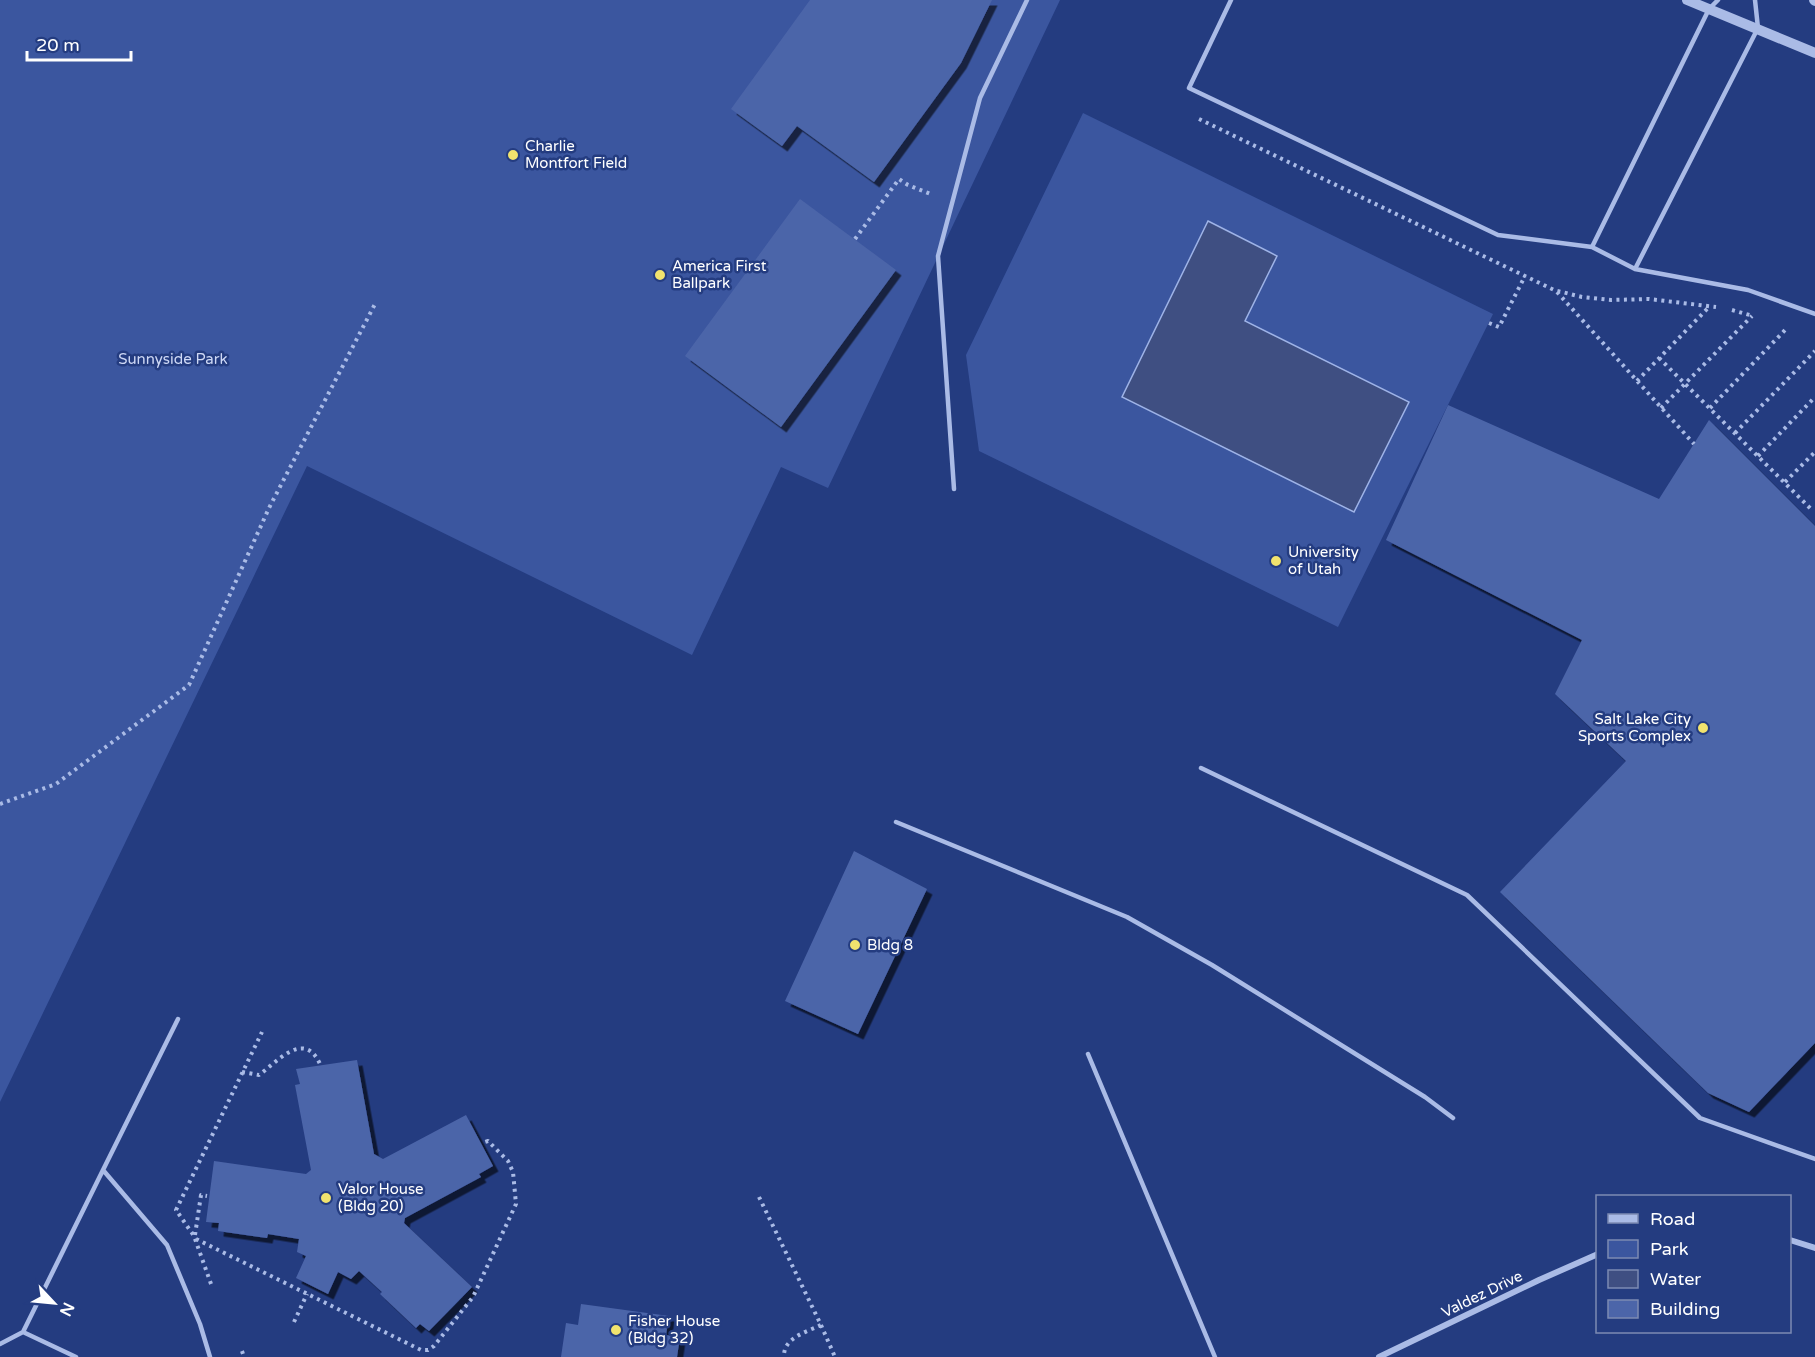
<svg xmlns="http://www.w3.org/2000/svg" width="1815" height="1357" font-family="'Varela Round',sans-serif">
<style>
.green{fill:#3b569f}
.water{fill:#3f4f82;stroke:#9eb3e7;stroke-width:1.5}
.building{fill:#4c65a9;filter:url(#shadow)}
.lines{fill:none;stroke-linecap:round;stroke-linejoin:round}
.path{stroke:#aabbe6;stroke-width:4;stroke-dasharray:3 4.5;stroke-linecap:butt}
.service{stroke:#aabbe6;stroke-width:4.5}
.minor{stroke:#aabbe6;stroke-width:6}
.tertiary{stroke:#aabbe6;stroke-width:10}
.poi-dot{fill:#f1e36e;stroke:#243c80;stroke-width:2}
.labels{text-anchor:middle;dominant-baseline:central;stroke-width:5;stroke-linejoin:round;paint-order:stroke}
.poi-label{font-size:15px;fill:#fff;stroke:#243c80;text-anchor:start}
.park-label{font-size:15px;fill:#ced8f5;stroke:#243c80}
.street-label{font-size:15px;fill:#fff;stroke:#243c80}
</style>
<defs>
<filter id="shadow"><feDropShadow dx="5.5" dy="5.5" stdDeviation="0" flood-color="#0009"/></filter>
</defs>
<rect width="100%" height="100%" fill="#243c80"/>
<path class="green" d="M 0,0 L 1060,0 L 828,488 L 781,467 L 692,655 L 307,466 L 0,1102 Z
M 1083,113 L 1493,314 L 1338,627 L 979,451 L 966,355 Z"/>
<path class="water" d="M 1208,221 L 1277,256 L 1245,321 L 1409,402 L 1354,512 L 1122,397 Z"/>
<path class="building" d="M 810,0 L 992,0 L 961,63 L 874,182 L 797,126 L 782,146 L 731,109 Z
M 800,199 L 896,270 L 781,427 L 685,356 Z
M 1448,405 L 1659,499 L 1709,420 L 1815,526 L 1815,1043 L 1749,1112 L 1708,1093 L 1500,892 L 1626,761 L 1555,694 L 1582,640 L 1386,540 Z
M 854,851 L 927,889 L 858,1034 L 785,1001 Z
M 357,1060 L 374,1154 L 383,1159 L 466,1115 L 493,1166 L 479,1174 L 481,1177 L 405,1218 L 404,1223 L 472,1287 L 429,1331 L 420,1324 L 416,1328 L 380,1294 L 382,1292 L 359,1271 L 351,1279 L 338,1272 L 328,1294 L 296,1278 L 306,1256 L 297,1252 L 299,1239 L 268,1234 L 267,1238 L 218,1231 L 219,1223 L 206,1222 L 214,1161 L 306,1174 L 311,1170 L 295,1085 L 300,1084 L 296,1069 Z
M 581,1304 L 669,1316 L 666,1335 L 680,1337 L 677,1357 L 561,1357 L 566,1323 L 578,1325 Z"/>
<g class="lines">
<path class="path" d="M 1199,119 L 1554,290 L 1582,297 L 1611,300 L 1649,299 L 1716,307
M 855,239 L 899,179 L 908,185 L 933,195
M 1557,292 L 1694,444
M 1732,310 L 1753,316
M 1489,323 L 1499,327 L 1525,276
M 1659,358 L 1813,511
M 1637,381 L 1709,307
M 1661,408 L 1752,316
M 1710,408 L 1788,327
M 1735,433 L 1815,351
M 1758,456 L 1815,397
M 1785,482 L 1815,452
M 0,804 L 56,784 L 189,685 L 269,508 L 375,304
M 242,1072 L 259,1075 C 277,1062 304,1029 320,1064
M 759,1197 L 821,1325 C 806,1332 783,1338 784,1357
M 195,1235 L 201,1195 L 207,1196
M 196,1239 L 421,1350 L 428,1350 L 434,1346 L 473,1297 L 516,1204 L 513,1172 L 508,1161 L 488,1141 L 482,1143
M 211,1284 L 194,1236 L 176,1210 L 262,1032
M 294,1322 L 307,1294
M 821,1325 L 835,1357
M 242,1351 L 244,1357"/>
<path class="service" d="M 1231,0 L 1189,88 L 1498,235 L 1592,247 L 1635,269 L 1748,290 L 1815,314
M 1592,247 L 1709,9 L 1718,0
M 1635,269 L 1758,28 L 1755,0
M 954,489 L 938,256 L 980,98 L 1027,0
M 1201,768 L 1467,895 L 1700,1118 L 1815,1159
M 896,822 L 1127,917 L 1212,965 L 1425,1097 L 1453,1118
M 178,1019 L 103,1170 L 167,1245 L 200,1324 L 210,1357
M 1088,1054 L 1215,1357
M 23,1332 L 103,1170
M 0,1344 L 23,1332 L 76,1357"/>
<path class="minor" d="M 1790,1240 L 1815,1248
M 1379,1357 L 1539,1280 L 1598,1254"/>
<path class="tertiary" d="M 1687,0 L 1815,53
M 1814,0 L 1815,1"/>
</g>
<g class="poi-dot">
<circle cx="513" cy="155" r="6"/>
<circle cx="660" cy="275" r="6"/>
<circle cx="1276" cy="561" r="6"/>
<circle cx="1703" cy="728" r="6"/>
<circle cx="855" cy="945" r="6"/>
<circle cx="326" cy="1198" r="6"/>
<circle cx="616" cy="1330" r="6"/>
</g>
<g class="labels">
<g class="poi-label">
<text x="525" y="146">Charlie<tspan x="525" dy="17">Montfort Field</tspan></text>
<text x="672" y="266">America First<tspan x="672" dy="17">Ballpark</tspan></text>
<text x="1288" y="552">University<tspan x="1288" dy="17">of Utah</tspan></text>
<text x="1691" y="719" text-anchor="end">Salt Lake City<tspan x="1691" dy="17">Sports Complex</tspan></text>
<text x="867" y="945">Bldg 8</text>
<text x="338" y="1189">Valor House<tspan x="338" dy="17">(Bldg 20)</tspan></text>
<text x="628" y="1321">Fisher House<tspan x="628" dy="17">(Bldg 32)</tspan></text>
</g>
<g class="park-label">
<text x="173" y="359">Sunnyside Park</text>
</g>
<g class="street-label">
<text transform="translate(1482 1294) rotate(-26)">Valdez Drive</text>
</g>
</g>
<rect x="1596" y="1195" width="195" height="138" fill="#243c80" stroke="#7c8ab3" stroke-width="1.5"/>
<rect x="1608" y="1214" width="30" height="9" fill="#aabbe6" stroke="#7c8ab3" stroke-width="1.5"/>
<text x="1650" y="1225" font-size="18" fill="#ffffff">Road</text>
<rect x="1608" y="1240" width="30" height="18" fill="#3b569f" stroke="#7c8ab3" stroke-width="1.5"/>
<text x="1650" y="1255" font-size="18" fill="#ffffff">Park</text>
<rect x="1608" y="1270" width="30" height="18" fill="#3f4f82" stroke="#7c8ab3" stroke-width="1.5"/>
<text x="1650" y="1285" font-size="18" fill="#ffffff">Water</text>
<rect x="1608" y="1300" width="30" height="18" fill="#4c65a9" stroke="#7c8ab3" stroke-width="1.5"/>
<text x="1650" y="1315" font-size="18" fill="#ffffff">Building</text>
<g transform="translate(54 1303) rotate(116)" stroke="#243c80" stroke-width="4.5" paint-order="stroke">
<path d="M0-4.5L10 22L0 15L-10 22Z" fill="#ffffff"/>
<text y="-9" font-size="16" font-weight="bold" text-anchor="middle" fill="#ffffff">N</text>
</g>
<path d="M27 51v9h104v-9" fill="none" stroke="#ffffff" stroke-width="3"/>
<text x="36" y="51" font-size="18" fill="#ffffff" stroke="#243c80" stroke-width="4.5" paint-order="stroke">20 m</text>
</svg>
